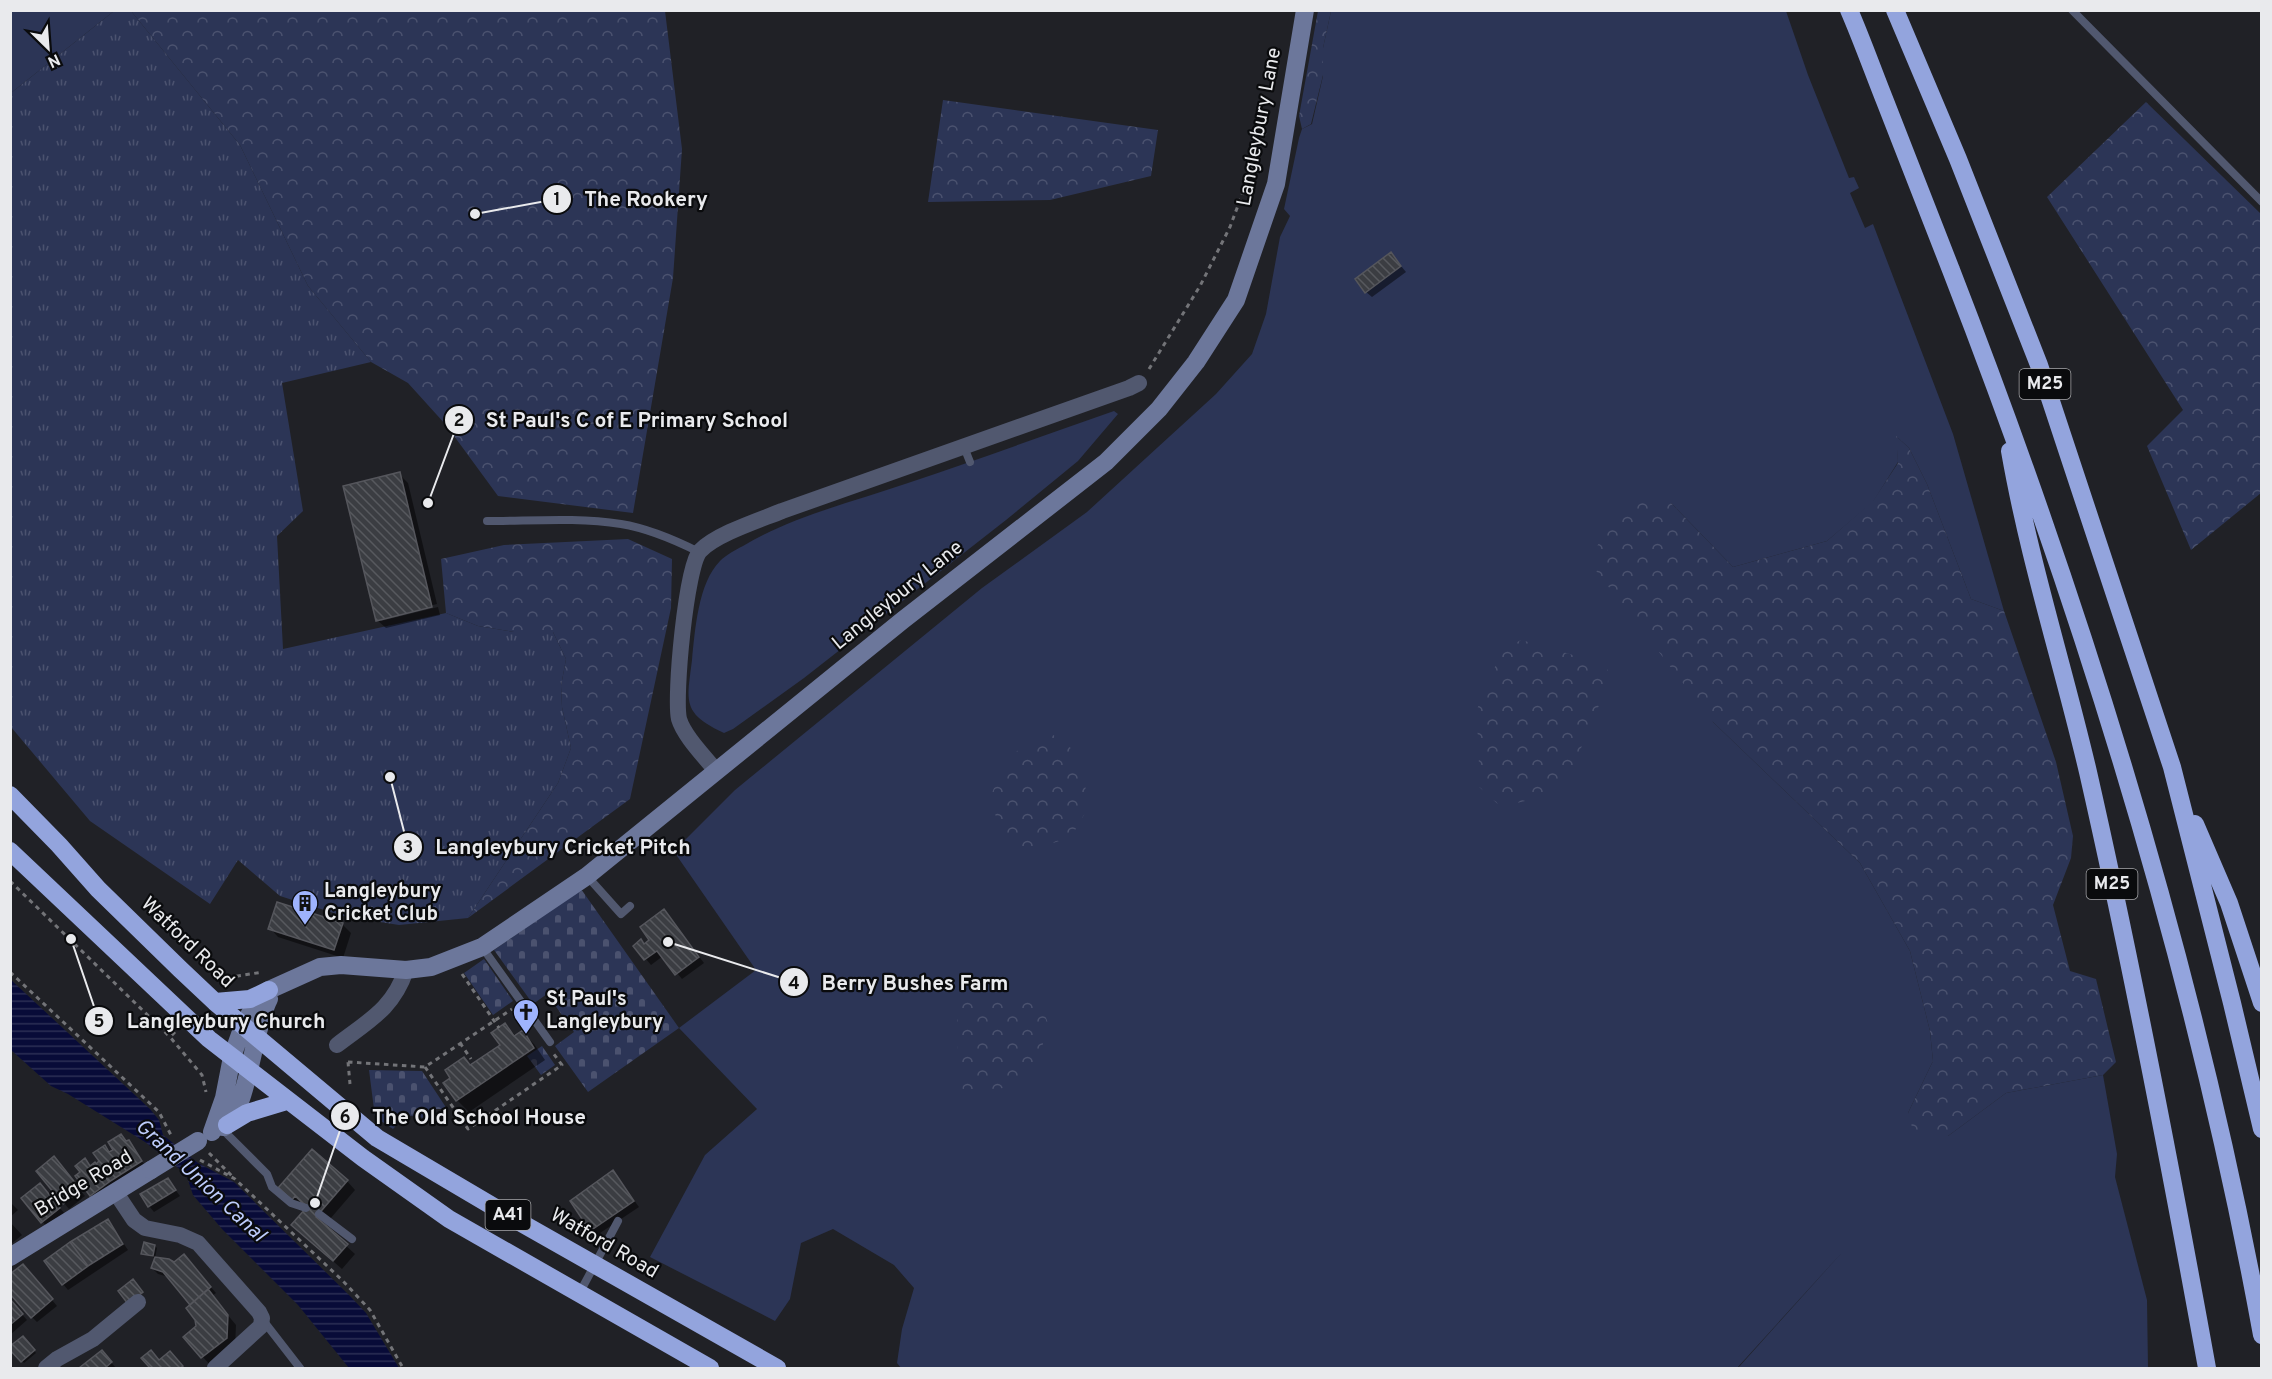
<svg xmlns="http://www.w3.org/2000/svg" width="2272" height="1379" font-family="Overpass,sans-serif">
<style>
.grass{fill:#2c3556}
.forest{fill:url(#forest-crowns)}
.cemetery{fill:url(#cemetery-stones)}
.park{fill:url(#park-tufts)}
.water{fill:url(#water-rules)}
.shadow{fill:#0007}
.building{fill:url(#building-back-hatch);stroke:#55565c;stroke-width:1.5}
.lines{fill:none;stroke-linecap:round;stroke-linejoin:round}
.path{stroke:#737478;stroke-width:3;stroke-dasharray:4.5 4.5;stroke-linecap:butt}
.lane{stroke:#51586f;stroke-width:8}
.street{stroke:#51586f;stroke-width:16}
.secondary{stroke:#6c779b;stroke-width:18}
.highway{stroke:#93a4dd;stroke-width:18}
.secondary-bridge{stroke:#6c779b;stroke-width:18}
.labels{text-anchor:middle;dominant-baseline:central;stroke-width:4.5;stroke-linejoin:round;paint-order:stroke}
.shield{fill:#0a0b0d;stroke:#a6a7aa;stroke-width:1.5}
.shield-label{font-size:18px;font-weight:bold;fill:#e9eaed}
.street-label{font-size:20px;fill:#e9eaed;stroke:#0a0b0d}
.poi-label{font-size:20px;font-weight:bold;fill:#e9eaed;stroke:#0a0b0d;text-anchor:start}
.water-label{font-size:21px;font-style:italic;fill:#bdccfc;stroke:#0a0b0d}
.leader{fill:none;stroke:#e9eaed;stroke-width:2}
.callout-dot{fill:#e9eaed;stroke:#0a0b0d;stroke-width:2}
.mark-label{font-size:18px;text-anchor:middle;font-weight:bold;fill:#111}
.callout-label{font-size:21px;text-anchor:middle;font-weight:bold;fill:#e9eaed;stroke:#0a0b0d;stroke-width:4.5;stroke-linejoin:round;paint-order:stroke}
</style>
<defs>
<pattern id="forest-crowns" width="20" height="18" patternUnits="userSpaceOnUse" patternTransform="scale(1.5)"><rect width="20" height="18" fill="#2c3556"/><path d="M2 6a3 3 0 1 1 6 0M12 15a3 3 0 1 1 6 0" fill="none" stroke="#4b526f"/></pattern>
<pattern id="cemetery-stones" width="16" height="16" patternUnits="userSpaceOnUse" patternTransform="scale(1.5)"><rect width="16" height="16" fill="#2c3556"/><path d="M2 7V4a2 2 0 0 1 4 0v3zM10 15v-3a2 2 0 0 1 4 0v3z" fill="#4b526f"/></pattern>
<pattern id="park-tufts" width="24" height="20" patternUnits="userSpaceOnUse" patternTransform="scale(1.5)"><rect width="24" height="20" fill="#2c3556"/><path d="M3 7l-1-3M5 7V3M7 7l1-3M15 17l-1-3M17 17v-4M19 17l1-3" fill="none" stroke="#4b526f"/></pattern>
<pattern id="water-rules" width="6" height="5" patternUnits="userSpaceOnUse" patternTransform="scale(1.5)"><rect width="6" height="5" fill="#080b38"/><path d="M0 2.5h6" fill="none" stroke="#2c2f55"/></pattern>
<pattern id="building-back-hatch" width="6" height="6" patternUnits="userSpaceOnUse" patternTransform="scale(1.5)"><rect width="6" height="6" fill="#3b3d42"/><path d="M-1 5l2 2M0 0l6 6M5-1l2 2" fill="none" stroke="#57595e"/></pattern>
</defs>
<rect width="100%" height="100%" fill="#202126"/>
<path class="grass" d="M 11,11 L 114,11 L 11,93 Z
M 1331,11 L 1786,11 L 1808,75 L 1849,178 L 1854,177 L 1859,188 L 1850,193 L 1865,228 L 1873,224 L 1953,434 L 2004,611 L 1971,599 L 1927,484 L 1909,448 L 1897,437 L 1898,462 L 1873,502 L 1827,541 L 1733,567 L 1671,503 L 1713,722 L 1860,863 L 1910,951 L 1930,1031 L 1933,1061 L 1908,1113 L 1948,1136 L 2006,1093 L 2103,1075 L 2117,1154 L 2115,1177 L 2147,1300 L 2148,1368 L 1738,1368 L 1846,1248 L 1737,1368 L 901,1368 L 897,1363 L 902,1329 L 914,1288 L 894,1265 L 833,1229 L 801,1243 L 790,1299 L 775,1321 L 650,1257 L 705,1155 L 757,1109 L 679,1028 L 756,970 L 677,856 L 684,841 L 735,790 L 982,588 L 1087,512 L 1216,394 L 1252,354 L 1266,314 L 1280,237 L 1290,216 L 1284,209 L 1299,138 L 1302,129 L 1312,124 L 1323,76 L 1323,48 Z
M 1114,411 L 1118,414 L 1078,461 L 1006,520 L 804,678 L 733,729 L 724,733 C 681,713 687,701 692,660 C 695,631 698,583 720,561 C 726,555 735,550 743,546 C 793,516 853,502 908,483 C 977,460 1045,435 1114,411 Z"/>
<path class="forest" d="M 131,11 L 665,11 L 682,149 L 673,278 L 633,513 L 498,496 L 446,425 L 408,383 L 371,362 L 308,286 L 240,145 Z
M 1318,11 L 1331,11 L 1323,48 L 1323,75 L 1311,124 L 1302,129 L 1299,116 Z
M 943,100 L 1158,130 L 1151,176 L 1050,200 L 928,202 Z
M 2146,102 L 2261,214 L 2261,493 L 2191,550 L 2147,446 L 2183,410 L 2047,197 Z
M 1896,436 L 1909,448 L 1927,484 L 1971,599 L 2004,611 L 2056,762 L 2073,836 L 2071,858 L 2053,905 L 2070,971 L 2096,979 L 2116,1062 L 2103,1075 L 2006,1093 L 1948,1136 L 1914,1134 L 1908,1113 L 1933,1061 L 1930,1031 L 1910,951 L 1860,863 L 1713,722 L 1587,559 L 1613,525 L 1645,497 L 1671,503 L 1733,567 L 1827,541 L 1873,501 L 1898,463 Z
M 628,539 L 672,559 L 671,608 L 630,799 L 468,918 L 558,783 L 571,748 L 562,707 L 561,686 L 566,659 L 553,632 L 514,632 L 478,626 L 446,613 L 441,559 L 504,545 Z
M 1521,640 L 1597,662 L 1608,670 L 1608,684 L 1568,779 L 1541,797 L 1501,807 L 1476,784 L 1480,751 L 1475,714 L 1502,650 Z
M 1053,735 L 1068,744 L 1083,768 L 1088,808 L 1071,837 L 1032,850 L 1010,842 L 997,825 L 992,793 L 1005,760 L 1024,746 Z
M 965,1001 L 1040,1002 L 1048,1023 L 1038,1064 L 1017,1087 L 963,1091 L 958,1060 L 957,1011 Z"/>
<path class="cemetery" d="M 581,889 L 679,1028 L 588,1092 L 555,1046 L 574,1032 L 547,994 L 533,1004 L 494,950 Z
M 484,959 L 513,1001 L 493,1015 L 464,973 Z
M 542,1046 L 555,1065 L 541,1075 L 527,1056 Z
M 369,1070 L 422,1071 L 447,1109 L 430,1109 L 424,1118 L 406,1115 L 393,1129 L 375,1117 Z"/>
<path class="park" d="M 114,11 L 131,11 L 240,145 L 308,286 L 371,362 L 282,383 L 303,511 L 277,536 L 283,649 L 446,613 L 478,626 L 514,632 L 553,632 L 566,659 L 561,686 L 562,707 L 571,748 L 558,783 L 468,918 L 399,925 L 343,916 L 280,896 L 238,860 L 210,904 L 90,821 L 11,727 L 11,93 Z"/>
<path class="water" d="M 10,979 L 150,1109 L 159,1120 L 163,1135 L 198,1163 L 234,1182 L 350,1296 L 366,1313 L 399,1368 L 349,1368 L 298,1305 L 222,1229 L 193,1195 L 186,1174 L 145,1142 L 68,1094 L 51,1086 L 11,1050 Z"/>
<path class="shadow" d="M 1391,254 L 1406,272 L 1372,297 L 1366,292 Z
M 399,474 L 408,483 L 437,604 L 381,618 L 381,621 L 438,607 L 440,615 L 386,628 L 377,620 Z
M 669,917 L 704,963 L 682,979 L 663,956 L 651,965 L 635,946 L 645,945 L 652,940 Z
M 342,924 L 351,933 L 343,958 L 278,937 L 270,928 Z
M 505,1025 L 516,1036 L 522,1032 L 534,1044 L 545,1060 L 469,1112 L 457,1100 L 453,1079 L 464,1059 L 471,1066 L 502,1046 Z
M 128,1142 L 146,1167 L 96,1201 L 91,1195 L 82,1172 L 85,1160 L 91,1167 L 96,1165 L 101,1161 L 105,1147 L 111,1152 Z
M 59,1164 L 85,1196 L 69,1209 L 38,1171 Z
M 613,1172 L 639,1207 L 597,1235 L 572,1201 Z
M 168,1180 L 180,1196 L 154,1212 L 149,1206 Z
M 347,1181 L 355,1190 L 324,1226 L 355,1254 L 342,1269 L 302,1234 L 309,1208 L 301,1207 L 280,1188 Z
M 45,1190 L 65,1214 L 48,1228 L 23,1199 Z
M 10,1202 L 18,1210 L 10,1217 Z
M 108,1221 L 128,1250 L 68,1290 L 63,1284 Z
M 10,1222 L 22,1235 L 10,1245 Z
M 155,1246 L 157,1248 L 155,1258 L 143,1253 Z
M 189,1262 L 216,1293 L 212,1296 L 236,1325 L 235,1347 L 211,1366 L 185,1337 L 198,1327 L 192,1304 L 169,1277 L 158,1274 L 152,1268 Z
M 28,1271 L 57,1306 L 37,1322 L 32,1317 Z
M 10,1301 L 27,1320 L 10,1335 Z
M 23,1338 L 36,1353 L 24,1363 L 11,1348 Z
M 102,1352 L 116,1368 L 81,1368 Z
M 143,1358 L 159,1362 L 176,1358 L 184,1368 L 152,1368 Z"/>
<path class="building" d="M 1391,252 L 1401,266 L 1365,293 L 1355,279 Z
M 400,472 L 432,607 L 376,621 L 343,486 Z
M 277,902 L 343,923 L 334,950 L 268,929 Z
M 664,909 L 699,957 L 675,975 L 657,951 L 644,960 L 633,946 L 641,939 L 644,944 L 649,940 L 640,927 Z
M 505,1023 L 514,1036 L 523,1030 L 534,1048 L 456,1101 L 443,1083 L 450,1078 L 445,1070 L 464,1057 L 470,1065 L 500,1045 L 491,1033 Z
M 121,1134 L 126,1141 L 129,1140 L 142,1161 L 109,1182 L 96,1164 L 99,1161 L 93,1153 L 105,1145 L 109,1152 L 113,1150 L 108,1142 Z
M 312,1149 L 348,1180 L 316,1217 L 348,1244 L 333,1261 L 291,1225 L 307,1207 L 295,1196 L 292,1200 L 278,1188 Z
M 54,1156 L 81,1190 L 63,1204 L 36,1171 Z
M 85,1158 L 90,1166 L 95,1162 L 109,1182 L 90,1196 L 75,1176 L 80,1172 L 75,1166 Z
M 613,1170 L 634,1201 L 590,1231 L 570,1201 Z
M 168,1178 L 176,1190 L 148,1207 L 140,1194 Z
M 40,1183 L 60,1208 L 41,1223 L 21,1198 Z
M 108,1219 L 123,1244 L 88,1266 L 70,1242 Z
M 70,1242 L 88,1266 L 62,1285 L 44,1261 Z
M 144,1242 L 155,1245 L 153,1256 L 141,1254 Z
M 184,1254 L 211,1287 L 190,1305 L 163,1272 L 151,1268 L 155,1257 L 169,1259 L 174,1262 Z
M 23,1264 L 53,1299 L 31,1318 L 10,1294 L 10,1274 Z
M 133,1279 L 143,1292 L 128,1304 L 118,1291 Z
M 208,1289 L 228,1315 L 227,1338 L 201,1358 L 183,1337 L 196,1326 L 195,1320 L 186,1308 Z
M 10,1299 L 23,1314 L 10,1325 Z
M 23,1336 L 35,1350 L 21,1362 L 10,1350 L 10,1346 Z
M 102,1350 L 112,1362 L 105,1368 L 79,1368 Z
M 151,1350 L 159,1360 L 170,1351 L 183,1366 L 180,1368 L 150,1368 L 141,1358 Z"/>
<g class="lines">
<path class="path" d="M 1149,369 L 1200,286 L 1230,227 L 1265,133
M 10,881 L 170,1037
M 10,972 L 159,1112 L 172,1137
M 462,974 L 499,1028
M 221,983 L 225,978 L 263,972
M 175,1032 L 170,1037 L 202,1075 L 206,1092
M 460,1043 L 471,1059
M 348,1062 L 425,1067 L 512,1009
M 348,1062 L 350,1084
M 425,1067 L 468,1129 L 562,1065 L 553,1053
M 209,1153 L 232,1176
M 200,1160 L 235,1179 L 343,1281 L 370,1310 L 403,1368"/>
<path class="lane" d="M 2072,10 L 2262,202
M 964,447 L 970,462
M 487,521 C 531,521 577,517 621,524 C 646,528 677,541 699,552
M 587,876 L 621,914 L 630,906
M 482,947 L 550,1042
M 218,1132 L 225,1132 L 267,1174 L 272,1187 L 291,1203 L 306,1208
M 319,1214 L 352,1239
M 579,1294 L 618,1221
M 262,1319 L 300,1368"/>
<path class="street" d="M 716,771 C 705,757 684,736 679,719 C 674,697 686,567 700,551 C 716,534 760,520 782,511 L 1129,388 L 1139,383
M 337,1045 C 368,1021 393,1009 406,970
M 116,1193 L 134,1220 L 145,1228 L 180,1235 L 198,1243 L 259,1312 L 262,1318 L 261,1326 L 215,1368
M 46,1368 L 57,1359 L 93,1339 L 138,1302"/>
<path class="secondary" d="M 224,1127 C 248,1111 253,1029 269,999
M 212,1132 L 224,1098 L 232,1057 L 243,1026 L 258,999 L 269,990 L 320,967 L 341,965 L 406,970 L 431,967 L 482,947 L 587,876 L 903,620 L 1106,462 L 1159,409 L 1196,362 L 1236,300 L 1276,184 L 1305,10
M 10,1257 L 151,1170"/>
<path class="highway" d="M 1849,10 C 1862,40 1873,71 1885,101 C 1907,158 1929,214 1951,270 C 2085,615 2196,971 2262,1335
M 1895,10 L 1958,159 L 2039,365 L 2172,767 L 2232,1003 L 2262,1129
M 2010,451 C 2029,560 2063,665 2088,772 C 2133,970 2171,1169 2207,1368
M 10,795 L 59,845 L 98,889 L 180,969 L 215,1002 L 377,1138 L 516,1220 L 777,1368
M 2195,824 L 2229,903 L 2262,1003
M 10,851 L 209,1039 L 363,1158 L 449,1219 L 710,1368
M 215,1002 L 250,999 L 269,990
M 227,1125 L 247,1113 L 287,1101"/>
<path class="secondary-bridge" d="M 151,1170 L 198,1141"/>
</g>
<defs>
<g id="building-pin" transform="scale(1.35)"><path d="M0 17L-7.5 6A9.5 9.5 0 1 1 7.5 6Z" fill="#9eb3fd" stroke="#0a0b0d"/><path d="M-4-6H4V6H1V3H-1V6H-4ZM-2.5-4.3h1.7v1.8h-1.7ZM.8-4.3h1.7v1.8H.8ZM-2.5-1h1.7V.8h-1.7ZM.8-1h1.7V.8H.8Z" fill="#111"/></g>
<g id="church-pin" transform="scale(1.35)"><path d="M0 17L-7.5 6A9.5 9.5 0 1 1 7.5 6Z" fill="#9eb3fd" stroke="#0a0b0d"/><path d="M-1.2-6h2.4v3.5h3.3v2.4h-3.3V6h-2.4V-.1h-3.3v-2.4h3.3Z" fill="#111"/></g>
</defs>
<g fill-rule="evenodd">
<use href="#building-pin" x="305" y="903"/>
<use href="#church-pin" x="526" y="1012"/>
</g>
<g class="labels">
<g class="shield">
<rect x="2019.5" y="369" width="51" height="30" rx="4.5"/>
<rect x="2086.5" y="869" width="51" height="30" rx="4.5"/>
<rect x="485.5" y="1200" width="45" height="30" rx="4.5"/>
</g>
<g class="shield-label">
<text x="2045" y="384">M25</text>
<text x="2112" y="884">M25</text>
<text x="508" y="1215">A41</text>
</g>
<g class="street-label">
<text transform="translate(1260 127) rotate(-79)">Langleybury Lane</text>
<text transform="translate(898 596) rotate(-39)">Langleybury Lane</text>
<text transform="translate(187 943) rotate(44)">Watford Road</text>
<text transform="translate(84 1184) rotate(-31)">Bridge Road</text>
<text transform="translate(604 1244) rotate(30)">Watford Road</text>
</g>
<g class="poi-label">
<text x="324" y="892">Langleybury<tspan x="324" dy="23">Cricket Club</tspan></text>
<text x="546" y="1000">St Paul's<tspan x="546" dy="23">Langleybury</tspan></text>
</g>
<g class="water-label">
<text transform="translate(200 1181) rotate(43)">Grand Union Canal</text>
</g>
</g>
<path class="leader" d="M475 214L557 199M428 503L459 420M390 777L408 847M668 942L794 982M71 939L99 1021M315 1203L345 1116"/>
<g class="callout-dot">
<circle cx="475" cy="214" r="6"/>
<circle cx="428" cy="503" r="6"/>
<circle cx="390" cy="777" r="6"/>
<circle cx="668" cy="942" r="6"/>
<circle cx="71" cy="939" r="6"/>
<circle cx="315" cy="1203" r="6"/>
<circle cx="557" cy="199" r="15"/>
<circle cx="459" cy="420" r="15"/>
<circle cx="408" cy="847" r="15"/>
<circle cx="794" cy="982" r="15"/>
<circle cx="99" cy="1021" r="15"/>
<circle cx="345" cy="1116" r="15"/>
</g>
<g class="mark-label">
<text x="557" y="205">1</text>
<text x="459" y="426">2</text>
<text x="408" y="853">3</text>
<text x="794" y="989">4</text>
<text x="99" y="1027">5</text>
<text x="345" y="1123">6</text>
</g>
<g class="callout-label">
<text x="646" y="206">The Rookery</text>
<text x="637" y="427">St Paul's C of E Primary School</text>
<text x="563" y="854">Langleybury Cricket Pitch</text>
<text x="915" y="990">Berry Bushes Farm</text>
<text x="226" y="1028">Langleybury Church</text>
<text x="479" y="1124">The Old School House</text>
</g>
<rect width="2272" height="1379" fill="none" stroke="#e9eaed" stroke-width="24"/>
<g transform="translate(48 48) rotate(155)" stroke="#0a0b0d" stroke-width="4.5" paint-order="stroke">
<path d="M0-4.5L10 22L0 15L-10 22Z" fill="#e9eaed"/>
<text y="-9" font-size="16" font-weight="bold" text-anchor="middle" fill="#e9eaed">N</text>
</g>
</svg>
